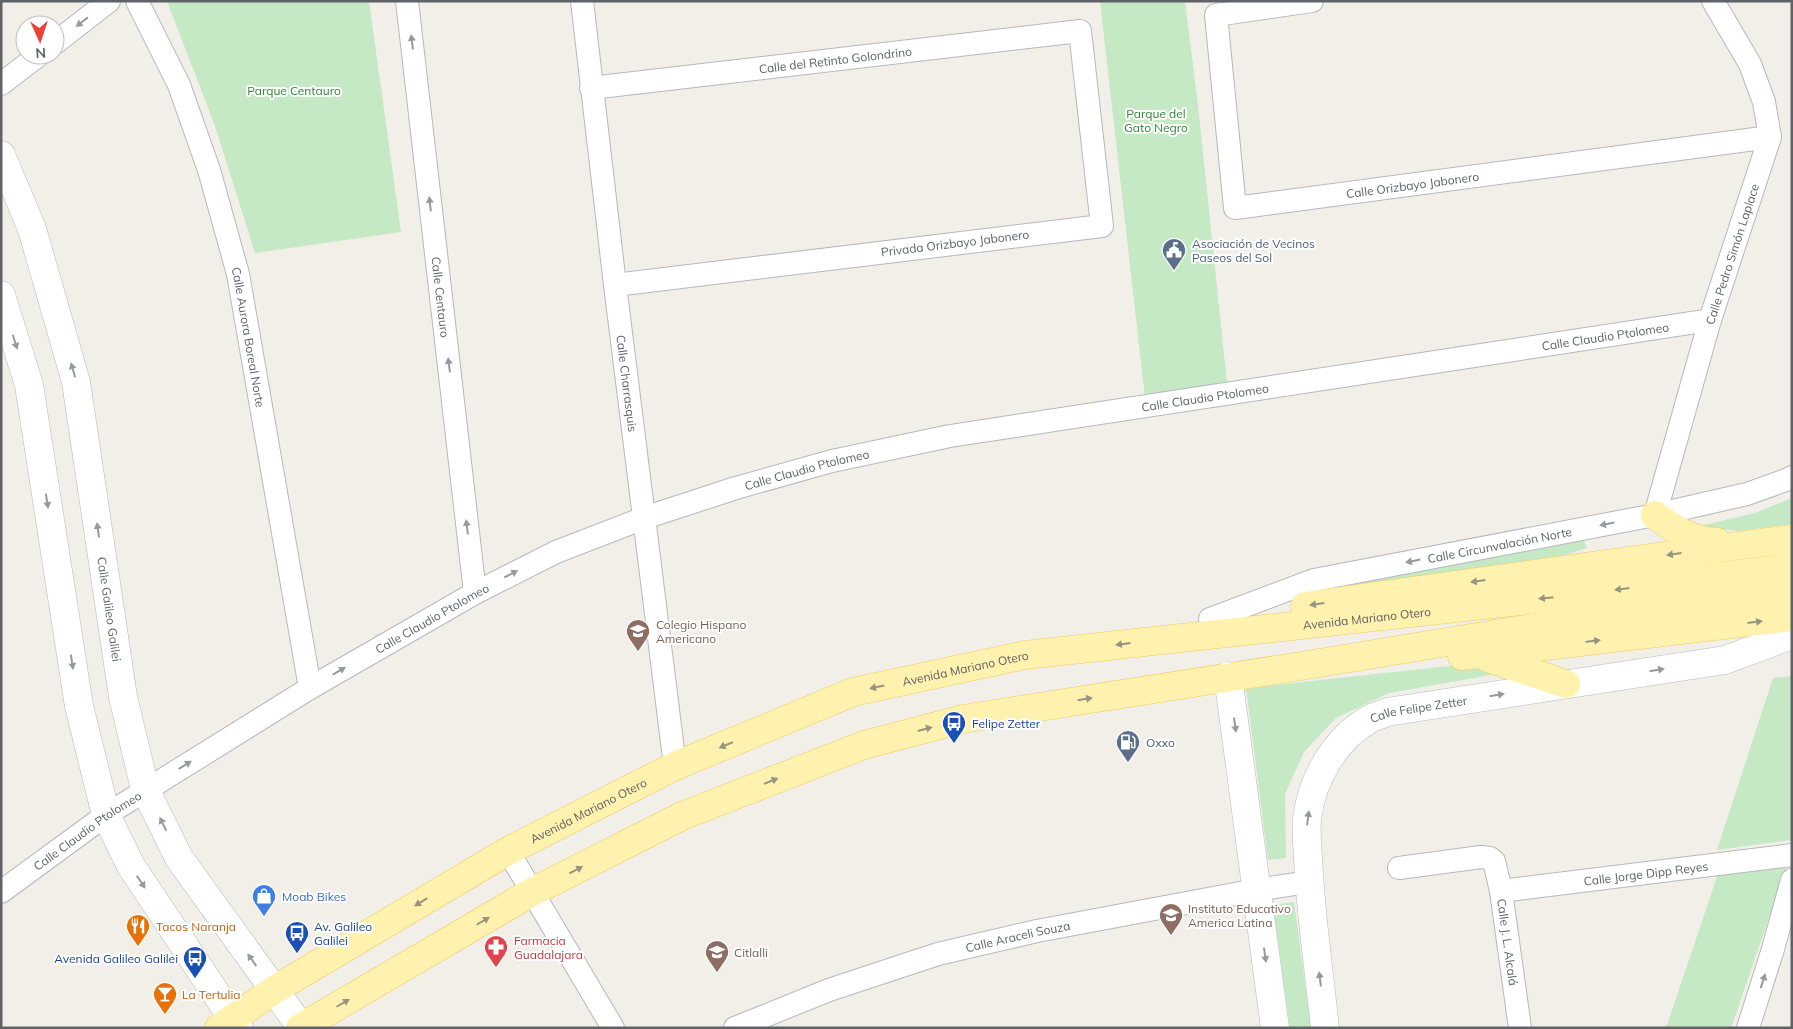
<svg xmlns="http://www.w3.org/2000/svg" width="1793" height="1029" font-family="Mulish,sans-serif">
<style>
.green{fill:#c5e8c5}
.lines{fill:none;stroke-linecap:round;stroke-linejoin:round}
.minor-casing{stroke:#b5b8bc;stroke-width:24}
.tertiary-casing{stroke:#b5b8bc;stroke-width:29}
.secondary-casing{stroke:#b6babf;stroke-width:29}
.primary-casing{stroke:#f2c960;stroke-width:29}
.minor{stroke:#fff;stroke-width:22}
.tertiary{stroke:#fff;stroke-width:28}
.secondary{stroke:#fff;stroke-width:28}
.primary{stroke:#fff2af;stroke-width:28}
.oneway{fill:#979a9d}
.oneway2{fill:#979581}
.labels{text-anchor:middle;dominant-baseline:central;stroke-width:4;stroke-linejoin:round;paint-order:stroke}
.street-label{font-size:12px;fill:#5f6368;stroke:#fff}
.park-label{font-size:12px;fill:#348238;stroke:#fff}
.service-label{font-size:12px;fill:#4e5e75;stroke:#fff;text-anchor:start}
.education-label{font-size:12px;fill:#785e54;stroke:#fff;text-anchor:start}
.transit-label{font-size:12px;fill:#164399;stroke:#fff;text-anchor:start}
.shop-label{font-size:12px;fill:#366cbe;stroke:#fff;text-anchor:start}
.food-label{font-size:12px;fill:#c56008;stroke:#fff;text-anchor:start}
.health-label{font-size:12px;fill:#be3a42;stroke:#fff;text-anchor:start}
</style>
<rect width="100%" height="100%" fill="#f1efe8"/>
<path class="green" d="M 167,1 L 369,1 L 401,232 L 255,253 L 215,126 Z
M 1100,1 L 1185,1 L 1198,105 L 1227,383 L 1145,398 Z
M 1792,498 L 1792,524 L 1738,531 L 1700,526 L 1755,513 Z
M 1583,538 L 1587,548 L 1552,559 L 1354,588 L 1353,583 Z
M 1486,662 L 1508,672 L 1389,693 L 1336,718 L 1304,752 L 1285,794 L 1286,858 L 1268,860 L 1246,688 Z
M 1792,676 L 1792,840 L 1717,850 L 1773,678 Z
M 1788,863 L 1731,1028 L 1666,1028 L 1719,871 Z
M 1294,902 L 1311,1028 L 1290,1028 L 1273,905 Z"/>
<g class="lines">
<g class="minor-casing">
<g id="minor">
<path id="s1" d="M 137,1 L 179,85 L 209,170 L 238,274 L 310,688"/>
<path id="s2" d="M 407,1 L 475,593"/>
<path id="s3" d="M 582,1 L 615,285 L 675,766"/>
<path id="s4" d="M 1312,1 L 1216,15 L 1235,208 L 1770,137"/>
<path d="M 55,43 L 109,1"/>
<path d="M 1,84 L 39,55"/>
<path id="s5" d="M 591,88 L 1080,31 L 1102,226 L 615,285"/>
<path id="s6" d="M 1655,515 L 1710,320 L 1770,137 L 1764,102 L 1750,64 L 1713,1"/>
<path id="s7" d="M 1210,619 L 1314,580 L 1655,515 L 1747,494 L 1786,480 L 1792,477"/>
<path d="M 508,851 L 613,1028"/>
<path id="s8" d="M 1399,868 L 1481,857 L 1490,858 L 1494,861 L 1501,891 L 1520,1028"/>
<path id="s9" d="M 1501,891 L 1792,855"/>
<path id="s10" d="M 1,892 L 106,815 L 310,688 L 475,593 L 556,552 L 644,518 L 736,488 L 832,461 L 950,436 L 1710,320"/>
<path id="s11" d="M 735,1028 L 829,990 L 938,954 L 1037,931 L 1256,890 L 1308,882"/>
<path d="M 1748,1028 L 1773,949 L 1792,880"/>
</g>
</g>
<g class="tertiary-casing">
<g id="tertiary">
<path id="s12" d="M 1,155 L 32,229 L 76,382 L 123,697 L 145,789 L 179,858 L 301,1027"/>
<path d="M 1,295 L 29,385 L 79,706 L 106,815 L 131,866 L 239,1028"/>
</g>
</g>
<g class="secondary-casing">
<g id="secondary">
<path d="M 1228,676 L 1275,1028"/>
<path id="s13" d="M 1325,1028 C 1321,992 1317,957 1313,922 C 1311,900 1309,879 1308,857 C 1307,844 1306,832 1307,819 C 1311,781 1335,738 1370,719 C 1375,716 1382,715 1387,712 L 1725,660 L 1792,635"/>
</g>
</g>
<g class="primary-casing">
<g id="primary">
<path d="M 1655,515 C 1675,530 1691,540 1717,542"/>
<path d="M 1305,606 L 1743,545 L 1792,539"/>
<path d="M 1462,656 L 1792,617"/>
<path d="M 1488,658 L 1566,684"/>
<path id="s14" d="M 219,1028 L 274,990 L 508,851 L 675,766 L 853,692 L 1025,655 L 1594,593 L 1792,567"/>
<path d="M 300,1028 L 532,892 L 682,816 L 864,745 L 963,719 L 1301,666 L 1599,617 L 1792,592"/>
</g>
</g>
<use href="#minor" class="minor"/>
<use href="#tertiary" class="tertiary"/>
<use href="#secondary" class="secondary"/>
<use href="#primary" class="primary"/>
</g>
<defs><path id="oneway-solid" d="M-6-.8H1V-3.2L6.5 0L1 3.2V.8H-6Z" transform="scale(1.25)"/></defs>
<g class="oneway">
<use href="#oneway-solid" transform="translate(82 22) rotate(142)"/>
<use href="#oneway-solid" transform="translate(412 42) rotate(-97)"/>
<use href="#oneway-solid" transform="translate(430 204) rotate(-97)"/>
<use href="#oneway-solid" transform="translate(15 342) rotate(73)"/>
<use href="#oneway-solid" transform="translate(449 365) rotate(-97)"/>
<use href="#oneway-solid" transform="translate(73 370) rotate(-106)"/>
<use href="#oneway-solid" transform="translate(47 501) rotate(81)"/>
<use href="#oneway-solid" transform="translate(1607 524) rotate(169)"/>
<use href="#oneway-solid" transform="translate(467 527) rotate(-97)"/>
<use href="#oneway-solid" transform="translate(98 530) rotate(-98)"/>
<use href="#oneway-solid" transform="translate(1413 561) rotate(169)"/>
<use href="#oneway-solid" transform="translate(511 574) rotate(-27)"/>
<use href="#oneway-solid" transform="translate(72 662) rotate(81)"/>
<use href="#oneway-solid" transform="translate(1657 670) rotate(-9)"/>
<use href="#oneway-solid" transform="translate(339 671) rotate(-30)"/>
<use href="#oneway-solid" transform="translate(1497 695) rotate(-9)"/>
<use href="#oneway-solid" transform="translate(1235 725) rotate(82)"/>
<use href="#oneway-solid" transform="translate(185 765) rotate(-32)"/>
<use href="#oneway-solid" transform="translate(1308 818) rotate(-83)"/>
<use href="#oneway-solid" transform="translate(163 824) rotate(-116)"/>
<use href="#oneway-solid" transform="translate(141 882) rotate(56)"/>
<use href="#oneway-solid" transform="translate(1265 955) rotate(82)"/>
<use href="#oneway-solid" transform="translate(252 960) rotate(-125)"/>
<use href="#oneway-solid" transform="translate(1320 979) rotate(-97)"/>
<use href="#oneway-solid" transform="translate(1763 981) rotate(-72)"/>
</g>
<g class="oneway2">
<use href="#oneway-solid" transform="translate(1674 554) rotate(172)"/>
<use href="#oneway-solid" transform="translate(1478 581) rotate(172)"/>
<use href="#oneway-solid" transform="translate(1622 589) rotate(173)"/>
<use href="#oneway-solid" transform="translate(1546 598) rotate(174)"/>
<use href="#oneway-solid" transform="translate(1317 604) rotate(172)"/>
<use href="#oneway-solid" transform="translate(1755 622) rotate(-7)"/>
<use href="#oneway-solid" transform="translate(1593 641) rotate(-7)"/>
<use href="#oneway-solid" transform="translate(1123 644) rotate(173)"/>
<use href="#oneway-solid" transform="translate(877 687) rotate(168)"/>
<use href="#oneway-solid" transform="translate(1085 699) rotate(-9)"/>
<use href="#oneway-solid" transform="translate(925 729) rotate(-15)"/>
<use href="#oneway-solid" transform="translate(726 745) rotate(157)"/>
<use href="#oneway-solid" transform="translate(771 781) rotate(-22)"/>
<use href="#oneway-solid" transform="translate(576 870) rotate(-27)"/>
<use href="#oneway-solid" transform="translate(421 902) rotate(149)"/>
<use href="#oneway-solid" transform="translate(483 921) rotate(-30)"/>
<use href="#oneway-solid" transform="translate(343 1003) rotate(-30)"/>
</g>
<defs>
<g id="civic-pin" transform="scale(1.25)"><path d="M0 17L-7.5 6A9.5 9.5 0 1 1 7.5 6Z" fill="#5c6f8a" stroke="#fff"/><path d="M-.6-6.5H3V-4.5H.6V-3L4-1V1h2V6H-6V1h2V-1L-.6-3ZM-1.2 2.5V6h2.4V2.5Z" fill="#fff"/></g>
<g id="school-pin" transform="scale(1.25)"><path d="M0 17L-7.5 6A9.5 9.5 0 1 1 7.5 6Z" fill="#8d6e63" stroke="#fff"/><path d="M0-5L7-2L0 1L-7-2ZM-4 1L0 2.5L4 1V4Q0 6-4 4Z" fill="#fff"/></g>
<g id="bus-pin" transform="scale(1.25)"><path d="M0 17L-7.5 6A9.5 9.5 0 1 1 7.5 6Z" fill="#1a4fb4" stroke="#fff"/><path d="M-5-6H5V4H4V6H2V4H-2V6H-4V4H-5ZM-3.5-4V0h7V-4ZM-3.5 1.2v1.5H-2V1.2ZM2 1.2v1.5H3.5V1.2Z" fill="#fff"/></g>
<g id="fuel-pin" transform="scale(1.25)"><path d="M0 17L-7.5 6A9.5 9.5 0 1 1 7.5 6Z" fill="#5c6f8a" stroke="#fff"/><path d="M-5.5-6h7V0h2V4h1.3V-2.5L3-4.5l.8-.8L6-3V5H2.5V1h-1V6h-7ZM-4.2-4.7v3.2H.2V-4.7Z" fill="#fff"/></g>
<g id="shop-pin" transform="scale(1.25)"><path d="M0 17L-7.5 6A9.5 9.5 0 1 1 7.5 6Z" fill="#3f7fe0" stroke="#fff"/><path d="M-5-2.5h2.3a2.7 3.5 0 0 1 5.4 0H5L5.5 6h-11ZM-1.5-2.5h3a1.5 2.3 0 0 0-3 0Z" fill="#fff"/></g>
<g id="restaurant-pin" transform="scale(1.25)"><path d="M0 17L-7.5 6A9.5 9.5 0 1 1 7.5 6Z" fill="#e8710a" stroke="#fff"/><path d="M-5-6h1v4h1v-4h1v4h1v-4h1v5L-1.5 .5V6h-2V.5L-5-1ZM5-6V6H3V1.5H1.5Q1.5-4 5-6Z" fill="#fff"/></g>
<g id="pharmacy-pin" transform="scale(1.25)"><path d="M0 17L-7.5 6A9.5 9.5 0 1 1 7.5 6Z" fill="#e0444e" stroke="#fff"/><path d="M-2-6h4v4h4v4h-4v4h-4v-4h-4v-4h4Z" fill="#fff"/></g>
<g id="bar-pin" transform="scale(1.25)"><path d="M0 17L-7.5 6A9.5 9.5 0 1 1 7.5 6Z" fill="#e8710a" stroke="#fff"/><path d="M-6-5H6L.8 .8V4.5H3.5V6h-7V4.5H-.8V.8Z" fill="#fff"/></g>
</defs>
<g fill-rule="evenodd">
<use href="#civic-pin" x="1174" y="250"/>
<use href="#school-pin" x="638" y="631"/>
<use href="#bus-pin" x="954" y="723"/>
<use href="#fuel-pin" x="1128" y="742"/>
<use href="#shop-pin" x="264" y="896"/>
<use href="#school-pin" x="1171" y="915"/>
<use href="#restaurant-pin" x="138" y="926"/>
<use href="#bus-pin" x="297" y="933"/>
<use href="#pharmacy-pin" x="496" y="947"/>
<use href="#school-pin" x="717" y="952"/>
<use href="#bus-pin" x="195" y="958"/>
<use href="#bar-pin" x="165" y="994"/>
</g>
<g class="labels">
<g class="street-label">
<text stroke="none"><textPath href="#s5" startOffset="246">Calle del Retinto Golondrino</textPath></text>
<text stroke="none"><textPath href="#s4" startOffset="470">Calle Orizbayo Jabonero</textPath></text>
<text transform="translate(955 243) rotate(-7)">Privada Orizbayo Jabonero</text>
<text stroke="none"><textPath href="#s6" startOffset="272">Calle Pedro Simón Laplace</textPath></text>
<text stroke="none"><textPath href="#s2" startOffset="298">Calle Centauro</textPath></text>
<text stroke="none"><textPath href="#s10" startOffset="1726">Calle Claudio Ptolomeo</textPath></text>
<text stroke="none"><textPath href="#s1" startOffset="356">Calle Aurora Boreal Norte</textPath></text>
<text stroke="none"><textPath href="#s3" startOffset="385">Calle Charrasquis</textPath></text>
<text stroke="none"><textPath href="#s10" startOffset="1321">Calle Claudio Ptolomeo</textPath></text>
<text stroke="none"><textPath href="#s10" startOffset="916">Calle Claudio Ptolomeo</textPath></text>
<text stroke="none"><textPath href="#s7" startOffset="300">Calle Circunvalación Norte</textPath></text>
<text stroke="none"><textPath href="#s12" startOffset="469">Calle Galileo Galilei</textPath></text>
<text stroke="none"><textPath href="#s14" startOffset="1239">Avenida Mariano Otero</textPath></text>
<text stroke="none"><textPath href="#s10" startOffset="511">Calle Claudio Ptolomeo</textPath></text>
<text stroke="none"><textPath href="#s14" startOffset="834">Avenida Mariano Otero</textPath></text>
<text stroke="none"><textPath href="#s13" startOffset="382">Calle Felipe Zetter</textPath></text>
<text stroke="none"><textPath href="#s14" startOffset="429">Avenida Mariano Otero</textPath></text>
<text stroke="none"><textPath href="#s10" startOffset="106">Calle Claudio Ptolomeo</textPath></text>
<text stroke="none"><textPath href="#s9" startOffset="146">Calle Jorge Dipp Reyes</textPath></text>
<text stroke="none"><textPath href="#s11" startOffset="298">Calle Araceli Souza</textPath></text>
<text stroke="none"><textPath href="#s8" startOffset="179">Calle J. L. Alcalá</textPath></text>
</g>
<g class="park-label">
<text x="294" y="90">Parque Centauro</text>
<text x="1156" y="113">Parque del<tspan x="1156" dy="14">Gato Negro</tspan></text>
</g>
<g class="service-label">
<text x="1192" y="243">Asociación de Vecinos<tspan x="1192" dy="14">Paseos del Sol</tspan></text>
<text x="1146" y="742">Oxxo</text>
</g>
<g class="education-label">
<text x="656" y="624">Colegio Hispano<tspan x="656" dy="14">Americano</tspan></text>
<text x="1188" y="908">Instituto Educativo<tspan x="1188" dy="14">America Latina</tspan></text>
<text x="734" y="952">Citlalli</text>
</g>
<g class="transit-label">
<text x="972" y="723">Felipe Zetter</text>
<text x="314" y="926">Av. Galileo<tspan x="314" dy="14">Galilei</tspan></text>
<text x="178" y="958" text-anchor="end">Avenida Galileo Galilei</text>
</g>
<g class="shop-label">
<text x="282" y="896">Moab Bikes</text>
</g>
<g class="food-label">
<text x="156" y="926">Tacos Naranja</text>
<text x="182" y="994">La Tertulia</text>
</g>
<g class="health-label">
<text x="514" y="940">Farmacia<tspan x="514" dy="14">Guadalajara</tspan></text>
</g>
</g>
<rect width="1793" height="1029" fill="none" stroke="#5f6368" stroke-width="5"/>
<g transform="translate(40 40) rotate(177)"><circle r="24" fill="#ffffff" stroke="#bfc1c3"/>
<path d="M0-4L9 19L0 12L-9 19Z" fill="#ea4335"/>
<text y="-8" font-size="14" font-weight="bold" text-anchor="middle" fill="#5f6368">N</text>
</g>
</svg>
